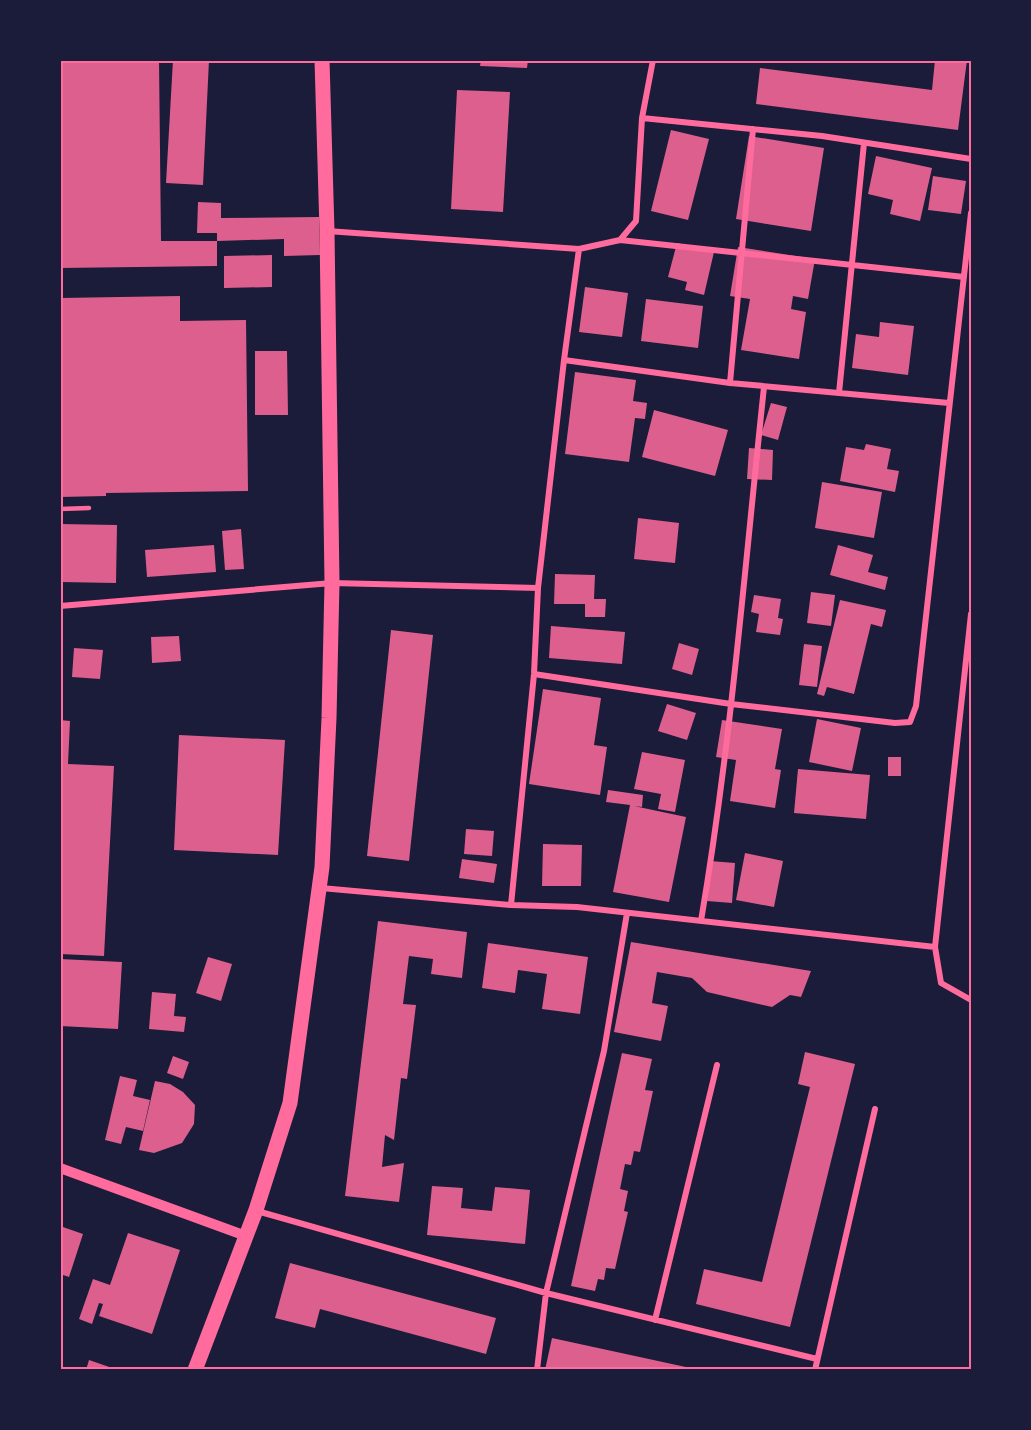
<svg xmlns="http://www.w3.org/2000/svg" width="1031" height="1430" font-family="'Fira Sans Condensed',sans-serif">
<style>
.building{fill:#dd5f8e}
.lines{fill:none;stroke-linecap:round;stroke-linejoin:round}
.service{stroke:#ff6b9d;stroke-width:4.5}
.minor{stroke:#ff6b9d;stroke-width:6}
.tertiary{stroke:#ff6b9d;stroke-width:10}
.primary{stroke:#ff6b9d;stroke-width:15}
.neatline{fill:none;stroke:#ff6b9d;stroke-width:2}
</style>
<rect width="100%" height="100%" fill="#1b1b3a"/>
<path class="building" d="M 60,60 L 159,60 L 161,241 L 217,241 L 217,266 L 60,268 Z
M 173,60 L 209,60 L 203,185 L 166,183 Z
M 481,60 L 528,60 L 527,68 L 480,66 Z
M 935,60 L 967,60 L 958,130 L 756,104 L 760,68 L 932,90 Z
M 457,90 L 510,92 L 503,212 L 451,209 Z
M 671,130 L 709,139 L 688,220 L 651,211 Z
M 749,136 L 824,148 L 811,231 L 736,219 Z
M 876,156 L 932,168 L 920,221 L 890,214 L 893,200 L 868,194 Z
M 933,176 L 966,181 L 961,214 L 928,210 Z
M 198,202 L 221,203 L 221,218 L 319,217 L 320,255 L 284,256 L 284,239 L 217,241 L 217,233 L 197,233 Z
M 677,243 L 714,252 L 704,295 L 685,290 L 687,282 L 668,277 Z
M 738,247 L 815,259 L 808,299 L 793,296 L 791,309 L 806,312 L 799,359 L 741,350 L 750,299 L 730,296 Z
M 272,255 L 272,287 L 224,288 L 224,256 Z
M 585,287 L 628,293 L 622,337 L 579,332 Z
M 180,296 L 180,321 L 246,320 L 248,491 L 106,493 L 106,496 L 60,497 L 60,298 Z
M 646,299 L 703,306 L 698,348 L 641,341 Z
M 880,322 L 914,326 L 908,375 L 852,368 L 856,334 L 879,337 Z
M 255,351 L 287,351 L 288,415 L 255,415 Z
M 575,372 L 636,380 L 633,401 L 647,403 L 645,419 L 635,418 L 629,462 L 565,454 Z
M 771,403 L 787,407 L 778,440 L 761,435 Z
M 654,410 L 728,430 L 715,476 L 642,457 Z
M 866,444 L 891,449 L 887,469 L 899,471 L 895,492 L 840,481 L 846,447 L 864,450 Z
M 749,448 L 773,450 L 772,480 L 747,479 Z
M 822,482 L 882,492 L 874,538 L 815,528 Z
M 638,518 L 679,523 L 675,563 L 634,559 Z
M 60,524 L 117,525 L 116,583 L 60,582 Z
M 241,529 L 244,569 L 225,570 L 222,531 Z
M 214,545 L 216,572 L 147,577 L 145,550 Z
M 838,545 L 873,555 L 868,572 L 888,577 L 885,590 L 830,575 Z
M 555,574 L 595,575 L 594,599 L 606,599 L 605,617 L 585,617 L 585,604 L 554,604 Z
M 811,592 L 835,595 L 831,626 L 807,623 Z
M 754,595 L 781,599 L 778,618 L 783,619 L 780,635 L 756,632 L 759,614 L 751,612 Z
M 840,600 L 886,610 L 882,627 L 871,624 L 854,694 L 827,687 L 824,696 L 817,694 Z
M 551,626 L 625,632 L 622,664 L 549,658 Z
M 391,630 L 433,635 L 409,861 L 367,856 Z
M 179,636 L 181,661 L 152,663 L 151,637 Z
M 679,643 L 699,649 L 692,675 L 672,669 Z
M 804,644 L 822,646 L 817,687 L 799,685 Z
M 74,648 L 103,650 L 100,679 L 72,677 Z
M 543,689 L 601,698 L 594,745 L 607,747 L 600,795 L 529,784 Z
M 667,704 L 696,713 L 687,740 L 658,731 Z
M 817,719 L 861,728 L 852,771 L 809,762 Z
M 60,720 L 70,721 L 68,764 L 114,766 L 104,956 L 60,954 Z
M 722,720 L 782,729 L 775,769 L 781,770 L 775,808 L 730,801 L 736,760 L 716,757 Z
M 179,735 L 285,740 L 278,855 L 174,850 Z
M 642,752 L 685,760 L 675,812 L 658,809 L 661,794 L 634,789 Z
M 888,757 L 901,757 L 901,776 L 888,776 Z
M 798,769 L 870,775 L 866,819 L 794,813 Z
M 608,790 L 643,795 L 642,807 L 634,806 L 686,817 L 669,902 L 613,892 L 630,805 L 606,802 Z
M 466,829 L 494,831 L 492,856 L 464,854 Z
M 543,844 L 582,845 L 581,886 L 542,886 Z
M 745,853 L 783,861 L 774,907 L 736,900 Z
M 462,859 L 497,864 L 494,883 L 459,878 Z
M 710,861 L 735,863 L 732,903 L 707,901 Z
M 378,921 L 467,932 L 462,978 L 431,974 L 433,959 L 409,956 L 403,1004 L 416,1005 L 407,1079 L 401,1078 L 394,1140 L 385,1135 L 382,1167 L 404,1163 L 399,1202 L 345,1196 Z
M 631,942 L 811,971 L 801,997 L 790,995 L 772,1007 L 707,992 L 692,978 L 657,972 L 652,1003 L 668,1006 L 661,1041 L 614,1032 Z
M 488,943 L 588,957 L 580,1014 L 542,1009 L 547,974 L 518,970 L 515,993 L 482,988 Z
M 208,957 L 232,964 L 221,1001 L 196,993 Z
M 60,959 L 122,962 L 118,1029 L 60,1026 Z
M 152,992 L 176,994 L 174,1016 L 186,1017 L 184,1032 L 149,1029 Z
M 805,1052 L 855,1064 L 790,1327 L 696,1304 L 704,1269 L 762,1282 L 810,1087 L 798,1084 Z
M 622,1053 L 652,1059 L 645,1090 L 653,1091 L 640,1152 L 634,1151 L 631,1165 L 625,1164 L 620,1189 L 628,1191 L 624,1211 L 628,1212 L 615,1269 L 606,1268 L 604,1280 L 598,1279 L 595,1291 L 571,1286 Z
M 173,1056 L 189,1062 L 183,1079 L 167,1073 Z
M 120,1076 L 137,1080 L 133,1096 L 150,1100 L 143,1131 L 126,1127 L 121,1144 L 105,1140 Z
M 155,1081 L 170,1084 L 183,1092 L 195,1105 L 194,1124 L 182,1143 L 154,1153 L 139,1150 Z
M 432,1186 L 463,1188 L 461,1208 L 492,1211 L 495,1187 L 530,1190 L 525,1244 L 427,1235 Z
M 60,1226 L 83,1234 L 69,1277 L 60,1274 Z
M 128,1233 L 180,1250 L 152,1334 L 99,1316 L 103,1304 L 99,1303 L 92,1324 L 79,1319 L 93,1279 L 110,1285 Z
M 290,1263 L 496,1318 L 486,1354 L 320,1309 L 315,1328 L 275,1318 Z
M 552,1338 L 695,1369 L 695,1370 L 545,1370 Z
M 89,1360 L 118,1370 L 86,1370 Z"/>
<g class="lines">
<path class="service" d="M 60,509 L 89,508"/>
<path class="minor" d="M 642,118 L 822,136 L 971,159
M 327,231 L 579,249 L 620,240 L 636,221 L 642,118 L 653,60
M 620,240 L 964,277
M 564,360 L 730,383 L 949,403
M 730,383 L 753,129
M 839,393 L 864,143
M 60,606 L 332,583 L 538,588
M 971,614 L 935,947 L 941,983 L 971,1000
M 534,674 L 731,704 L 895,723 L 910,722 L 916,706 L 971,213
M 321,888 L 511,905 L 577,907 L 935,947
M 511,905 L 534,674 L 538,588 L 564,360 L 579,249
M 701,921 C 731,744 745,565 764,387
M 257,1211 L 546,1293 L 817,1359
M 655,1320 L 717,1065
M 537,1370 L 546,1293 L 604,1051 L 627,913
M 815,1370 L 875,1109"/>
<path class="tertiary" d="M 60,1168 L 246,1236"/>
<path class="primary" d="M 195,1370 L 256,1210 L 290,1103 L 322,867 L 329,718 L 332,583 L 327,231 L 322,60"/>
</g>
<rect width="1031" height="1430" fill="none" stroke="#1b1b3a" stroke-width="123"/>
<rect x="62" y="62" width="908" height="1306" class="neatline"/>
</svg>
